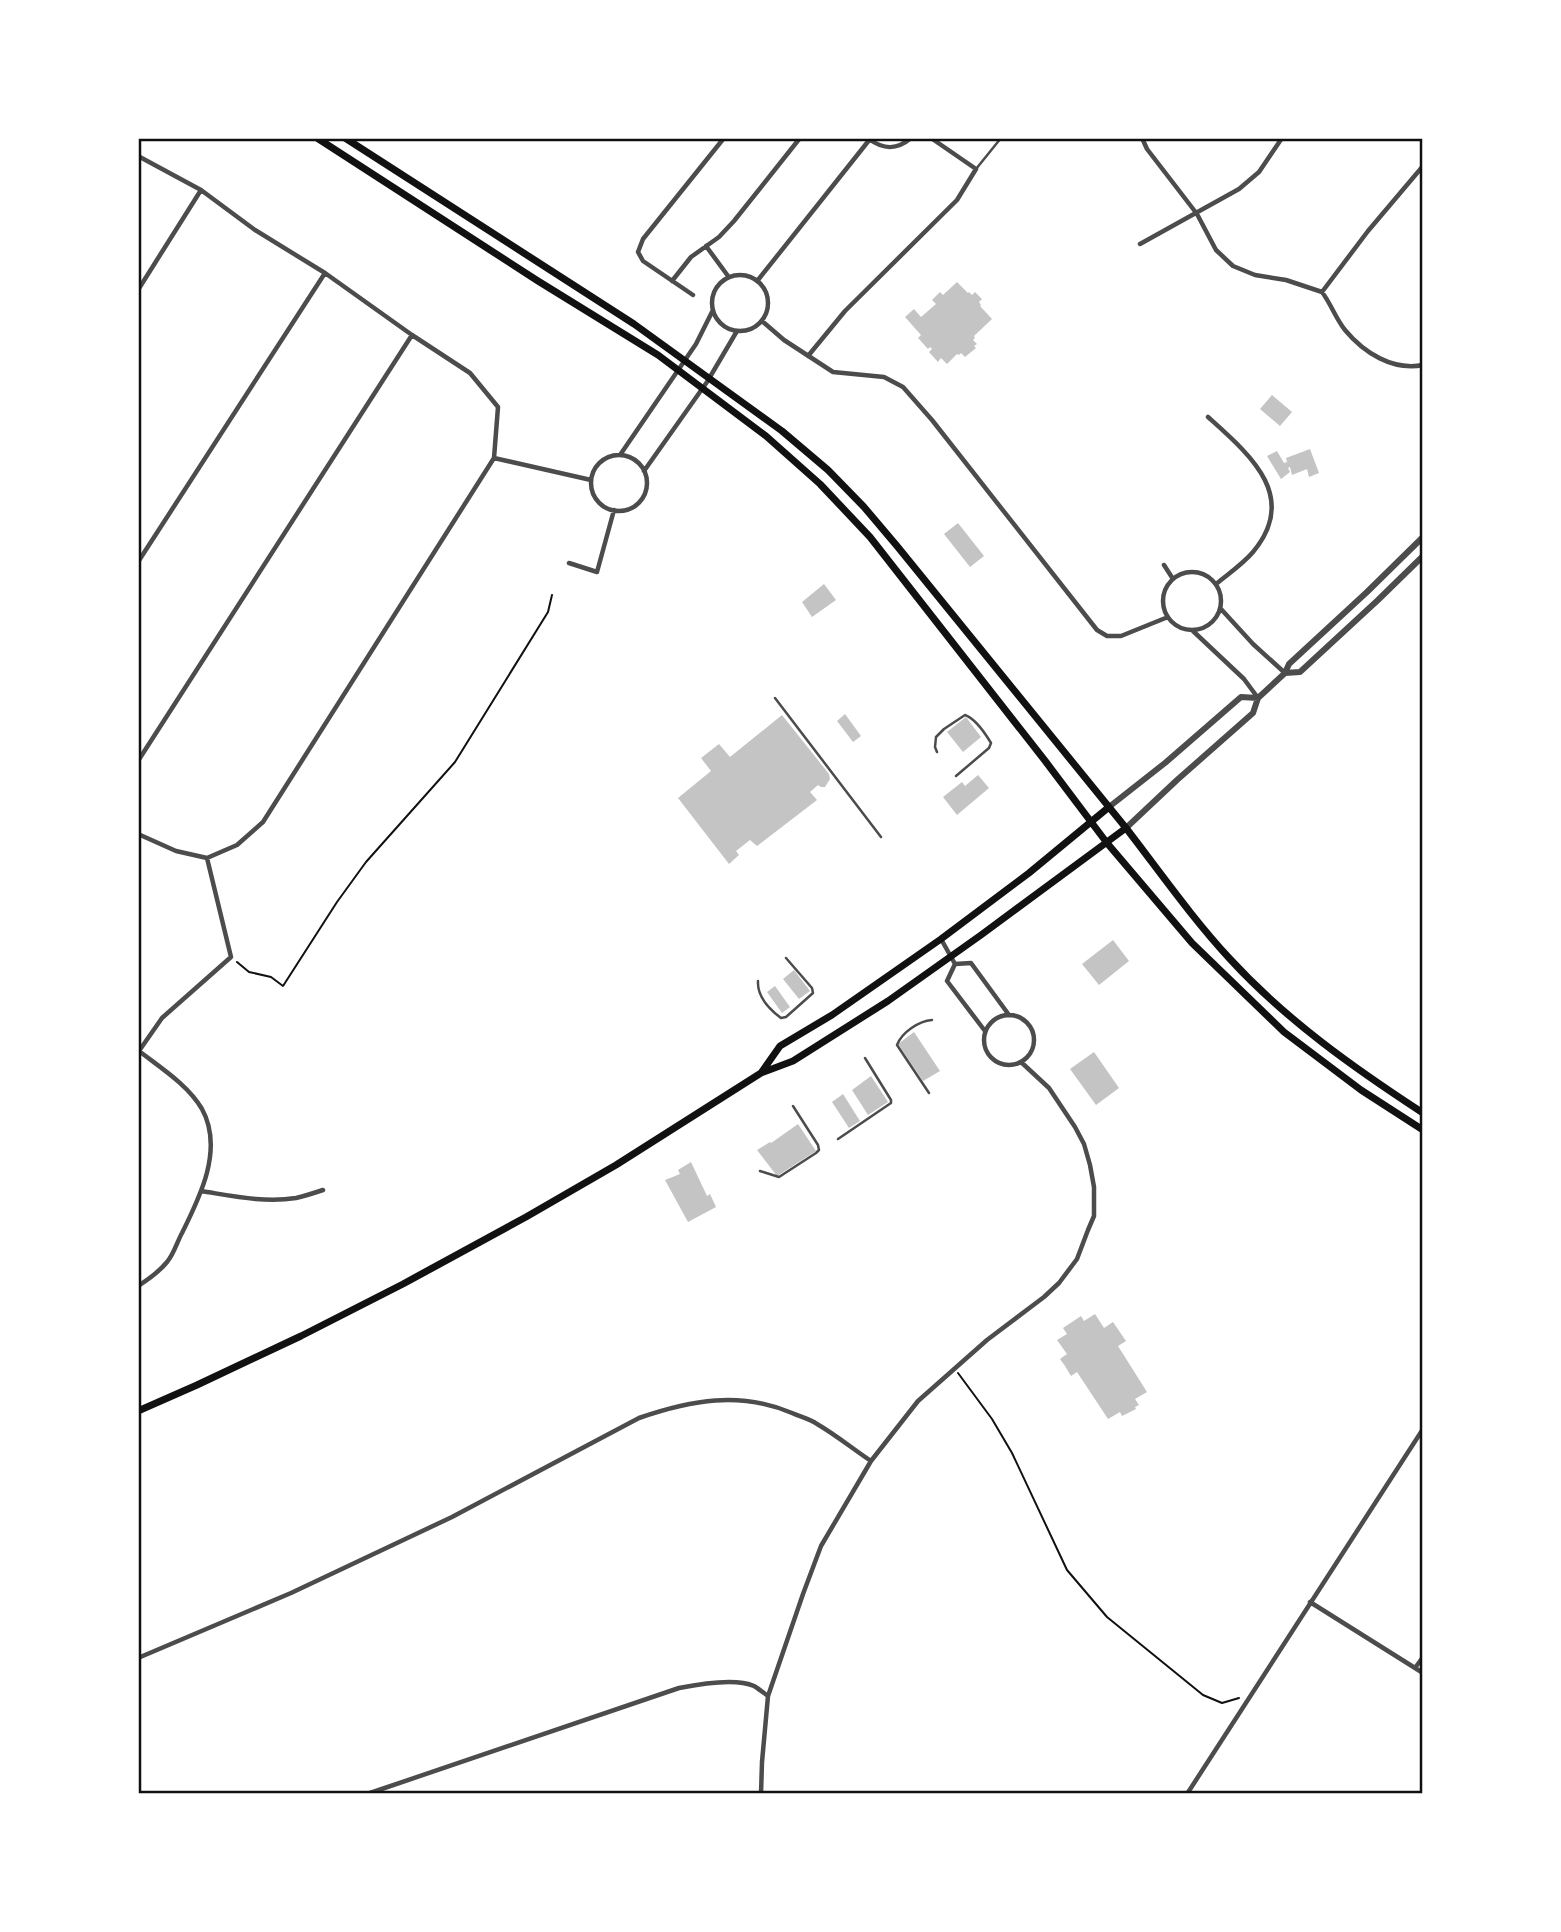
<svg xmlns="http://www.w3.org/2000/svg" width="1561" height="1932" font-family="Figtree,sans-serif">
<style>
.building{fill:#c4c4c4}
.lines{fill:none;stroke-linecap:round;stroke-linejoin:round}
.path{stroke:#111;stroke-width:2}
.service{stroke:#4c4c4c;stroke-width:2.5}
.minor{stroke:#4c4c4c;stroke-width:4.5}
.tertiary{stroke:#4c4c4c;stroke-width:6}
.secondary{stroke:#111;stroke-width:7}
.primary{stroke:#111;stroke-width:7}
.neatline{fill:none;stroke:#111;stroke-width:2.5}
</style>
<rect width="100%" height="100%" fill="#fff"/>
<path class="building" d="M 957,282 L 968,293 L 969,292 L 972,295 L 975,292 L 982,299 L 979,302 L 981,305 L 980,306 L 992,319 L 974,336 L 975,338 L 973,340 L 977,344 L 974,346 L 976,348 L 965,357 L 961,353 L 959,355 L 957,354 L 947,364 L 941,358 L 938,362 L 929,352 L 932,349 L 930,347 L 928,349 L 918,338 L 921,335 L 905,317 L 914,309 L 921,317 L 936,304 L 932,300 L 940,292 L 943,295 Z
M 1272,395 L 1292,412 L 1280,426 L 1260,409 Z
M 1310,449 L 1319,473 L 1309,477 L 1307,469 L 1292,475 L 1290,467 L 1288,468 L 1290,472 L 1281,479 L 1267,456 L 1277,451 L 1284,463 L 1287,462 L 1286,458 Z
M 958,523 L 984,556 L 970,567 L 944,534 Z
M 824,584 L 836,600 L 812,617 L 802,602 Z
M 845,714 L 861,736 L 853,742 L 837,721 Z
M 782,715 L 829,774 L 830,779 L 825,787 L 821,787 L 818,785 L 810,792 L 817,800 L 757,846 L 750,840 L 736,851 L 739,855 L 729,864 L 678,798 L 711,771 L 701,758 L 719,744 L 730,757 Z
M 966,717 L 981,737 L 963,752 L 947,732 Z
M 978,775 L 989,788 L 957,815 L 943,797 L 962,782 L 965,786 Z
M 1113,940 L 1129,961 L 1099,985 L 1082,964 Z
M 794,970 L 810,991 L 799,999 L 783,979 Z
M 775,986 L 790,1007 L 782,1013 L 767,992 Z
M 914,1032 L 940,1071 L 923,1081 L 898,1044 Z
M 1094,1052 L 1119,1088 L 1096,1105 L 1070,1069 Z
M 871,1076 L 888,1102 L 868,1115 L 852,1090 Z
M 843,1094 L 860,1121 L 849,1128 L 832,1102 Z
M 798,1124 L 816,1151 L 777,1176 L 757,1150 L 770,1142 L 771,1143 L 774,1141 Z
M 691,1162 L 707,1196 L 710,1194 L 716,1207 L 688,1222 L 665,1180 L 680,1174 L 678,1170 Z
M 1095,1314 L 1104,1328 L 1113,1322 L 1126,1341 L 1118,1346 L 1147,1392 L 1135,1399 L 1139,1405 L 1135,1407 L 1136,1409 L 1122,1416 L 1120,1412 L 1108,1419 L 1077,1372 L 1071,1376 L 1065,1366 L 1060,1359 L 1067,1354 L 1057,1340 L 1067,1334 L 1063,1328 L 1081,1316 L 1084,1321 Z"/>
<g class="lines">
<path class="path" d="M 237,962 L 249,972 L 271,977 L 283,986 L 337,902 L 366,862 L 455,762 L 548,612 L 552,595
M 958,1373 L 992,1419 L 1012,1453 L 1067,1570 L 1107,1617 L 1203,1695 L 1222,1703 L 1239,1698"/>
<path class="service" d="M 976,169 L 1001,138
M 775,698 L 881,837
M 937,752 L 935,747 L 936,737 L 944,729 L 965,715 C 976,719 985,733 991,743 L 989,748 L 956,776
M 758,981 C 757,996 769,1009 781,1018 L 786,1017 L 813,993 L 812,988 L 786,958
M 929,1093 L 897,1045 C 902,1032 919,1021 932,1020
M 838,1139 L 891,1103 L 891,1100 L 865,1058
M 760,1171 L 779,1177 L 816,1153 L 819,1150 L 818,1145 L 793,1106"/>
<path class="minor" d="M 1142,138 L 1147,149 L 1197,214 L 1216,250 L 1233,266 L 1255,275 L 1286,280 L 1322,292 C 1331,304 1336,319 1345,330 C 1364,353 1393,371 1423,365
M 869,139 C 884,150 897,150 911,138
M 138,156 L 201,190 L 255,230 L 325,273 L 412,335 L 470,373 L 498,407 L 494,458 L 263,822 L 237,845 L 207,858
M 1140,244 L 1239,189 L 1259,172 L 1282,138
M 706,246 L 728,276
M712 303a28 28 0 1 1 56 0a28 28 0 1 1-56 0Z
M 758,280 L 870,139
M 672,281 L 691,257 L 719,237 L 734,221 L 800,138
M 138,290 L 201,190
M 1322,292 L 1368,231 L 1423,166
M 693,295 L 643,261 L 638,252 L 643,239 L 724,138
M 762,321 L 784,340 L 833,372 L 884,377 L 903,387 L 932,420 L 1097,630 L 1107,636 L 1121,636 L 1168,617
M 808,356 L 845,311 L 957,200 L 976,169 L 931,138
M 1208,417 C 1249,454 1300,496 1253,552 C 1243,564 1228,574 1216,584
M 620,455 L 696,344 L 713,310
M591 483a28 28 0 1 1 56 0a28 28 0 1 1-56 0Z
M 494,458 L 591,480
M 644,471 L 707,382 L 737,331
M 138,562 L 325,273
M 569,563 L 597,572 L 614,510
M 1164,565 L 1173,579
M1163 601a29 29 0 1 1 58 0a29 29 0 1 1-58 0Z
M 1221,609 L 1253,644 L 1285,673
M 1193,631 L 1244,679 L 1258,698
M 138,761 L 412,335
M 138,834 L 176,851 L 207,858
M 941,939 L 955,964
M 955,964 L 947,981 L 985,1031
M 955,964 L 971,963 L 1009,1015
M984 1040a25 25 0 1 1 50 0a25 25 0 1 1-50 0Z
M 139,1051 L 162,1018 L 231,957 L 207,858
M 201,1191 C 233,1196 264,1203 296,1198 C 305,1196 314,1193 323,1190
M 138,1286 C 149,1279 159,1272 167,1262 C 174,1254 177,1242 182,1233 C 200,1197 224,1149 202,1109 C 188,1085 161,1068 139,1051
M 1310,1602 L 1423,1673
M 138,1658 L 291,1593 L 452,1517 L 639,1418 C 691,1400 740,1391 792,1413 C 801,1417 810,1419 817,1424 C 836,1435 853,1449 871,1461
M 1415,1668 L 1423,1657
M 367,1794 L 679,1688 C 699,1684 736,1678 754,1686 C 759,1689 764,1693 768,1696
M 761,1794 L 762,1762 L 768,1696 L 803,1594 L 821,1546 L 871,1461 L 918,1401 L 987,1340 L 1044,1297 L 1059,1283 L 1077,1259 L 1088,1230 L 1094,1216 L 1094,1187 L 1090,1165 L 1084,1144 L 1075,1127 L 1049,1088 L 1021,1062
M 1187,1794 L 1423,1429"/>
<path class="tertiary" d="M 1285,673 L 1300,672 L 1378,600 L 1423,556
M 1109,807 L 1165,763 L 1241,697 L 1258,698
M 1126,828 L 1177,780 L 1253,713 L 1258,698 L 1285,673 L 1289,664 L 1367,592 L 1423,537"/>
<path class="secondary" d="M 1126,828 C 1160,872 1192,918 1230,959 C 1286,1020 1354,1068 1423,1113
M 1107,843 L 1192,943 L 1284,1032 L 1361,1090 L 1423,1130"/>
<path class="primary" d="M 317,138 L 538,281 L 658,355 L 766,436 L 820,484 L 870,537 L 1046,762 L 1107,843
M 761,1073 L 780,1046 L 832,1015 L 941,939 L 1029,873 L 1109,807
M 138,1411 L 197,1385 L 301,1336 L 403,1284 L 526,1217 L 616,1165 L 761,1073 L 793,1061 L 888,1001 L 981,935 L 1126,828 L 897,546 L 864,507 L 828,470 L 782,431 L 634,324 L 345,138"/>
</g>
<rect width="1561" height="1932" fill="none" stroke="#ffffff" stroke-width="280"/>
<rect x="140" y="140" width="1281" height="1652" class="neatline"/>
</svg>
